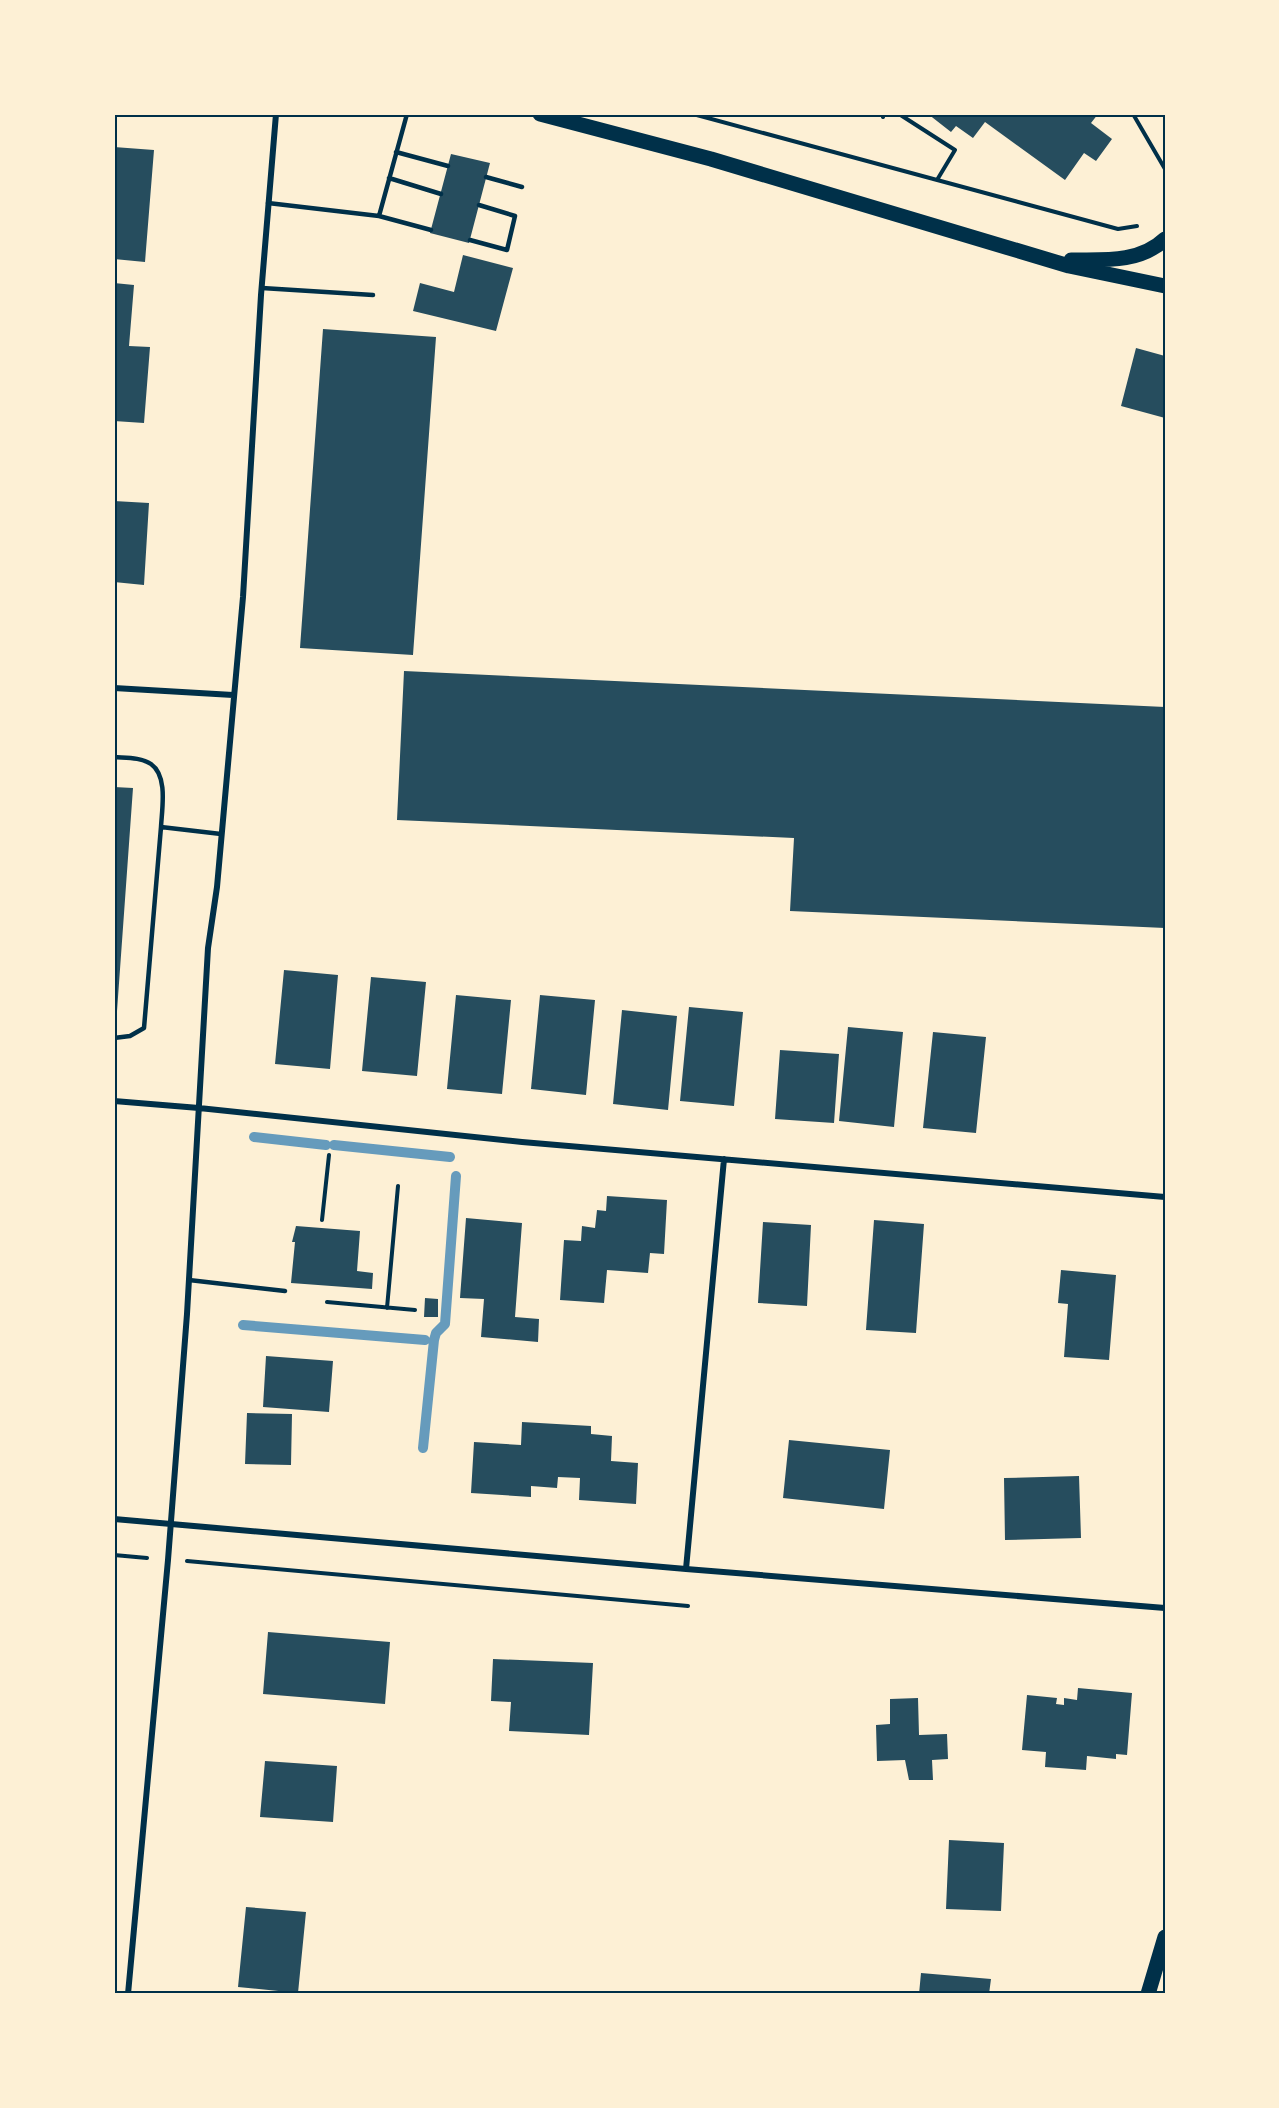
<svg xmlns="http://www.w3.org/2000/svg" width="1279" height="2108" font-family="'Roboto Condensed',sans-serif">
<style>
.lines{fill:none;stroke-linecap:round;stroke-linejoin:round}
.stream{stroke:#669bbc;stroke-width:10}
.building{fill:#264d5e}
.path{stroke:#003049;stroke-width:4}
.service{stroke:#003049;stroke-width:4.5}
.minor{stroke:#003049;stroke-width:6}
.primary{stroke:#003049;stroke-width:15}
.neatline{fill:none;stroke:#003049;stroke-width:2}
</style>
<rect width="100%" height="100%" fill="#fdf0d5"/>
<g class="lines">
<path class="stream" d="M 254,1137 L 326,1145
M 334,1145 L 450,1157
M 243,1325 L 425,1340
M 423,1448 L 434,1340 L 436,1333 L 445,1324 L 456,1176"/>
</g>
<path class="building" d="M 928,114 L 1098,114 L 1091,123 L 1112,139 L 1096,161 L 1084,153 L 1065,180 L 985,122 L 973,138 L 956,126 L 951,132 Z
M 114,147 L 154,150 L 145,262 L 114,259 Z
M 451,154 L 490,163 L 469,243 L 430,233 Z
M 463,255 L 513,268 L 496,331 L 413,311 L 420,283 L 454,292 Z
M 114,283 L 134,285 L 129,346 L 150,347 L 144,423 L 114,421 Z
M 323,329 L 436,337 L 413,655 L 300,648 Z
M 1136,348 L 1165,356 L 1165,418 L 1121,406 Z
M 114,501 L 149,503 L 144,585 L 114,582 Z
M 404,671 L 1165,707 L 1165,928 L 790,911 L 794,838 L 397,820 Z
M 114,787 L 133,788 L 117,1011 L 114,1011 Z
M 284,970 L 338,975 L 330,1069 L 275,1064 Z
M 371,977 L 426,982 L 417,1076 L 362,1071 Z
M 456,995 L 511,1000 L 502,1094 L 447,1089 Z
M 540,995 L 595,1000 L 586,1095 L 531,1089 Z
M 689,1007 L 743,1012 L 734,1106 L 680,1101 Z
M 622,1010 L 677,1016 L 668,1110 L 613,1104 Z
M 848,1027 L 903,1032 L 894,1127 L 839,1121 Z
M 933,1032 L 986,1037 L 976,1133 L 923,1128 Z
M 780,1050 L 839,1054 L 834,1123 L 775,1119 Z
M 607,1196 L 667,1200 L 664,1254 L 650,1253 L 648,1273 L 607,1270 L 604,1303 L 560,1300 L 564,1240 L 581,1241 L 582,1226 L 595,1228 L 597,1210 L 606,1211 Z
M 466,1218 L 522,1223 L 515,1317 L 539,1319 L 538,1342 L 481,1337 L 484,1299 L 460,1298 Z
M 874,1220 L 924,1224 L 916,1333 L 866,1330 Z
M 763,1222 L 811,1225 L 807,1306 L 758,1303 Z
M 296,1226 L 360,1231 L 357,1271 L 373,1273 L 372,1289 L 291,1283 L 295,1242 L 292,1242 Z
M 1061,1270 L 1116,1275 L 1109,1360 L 1064,1357 L 1068,1304 L 1058,1303 Z
M 425,1298 L 438,1299 L 438,1317 L 424,1317 Z
M 266,1356 L 333,1361 L 329,1412 L 263,1407 Z
M 247,1413 L 292,1414 L 291,1465 L 245,1464 Z
M 522,1422 L 591,1426 L 591,1434 L 612,1436 L 611,1461 L 638,1463 L 636,1504 L 579,1500 L 580,1478 L 558,1477 L 557,1488 L 531,1486 L 531,1497 L 471,1493 L 474,1442 L 521,1445 Z
M 789,1440 L 890,1450 L 884,1509 L 783,1498 Z
M 1079,1476 L 1081,1538 L 1005,1540 L 1004,1478 Z
M 268,1632 L 390,1642 L 385,1704 L 263,1694 Z
M 493,1659 L 593,1663 L 589,1735 L 509,1731 L 511,1702 L 491,1701 Z
M 1078,1688 L 1132,1693 L 1127,1755 L 1116,1754 L 1116,1759 L 1087,1756 L 1086,1770 L 1045,1767 L 1046,1752 L 1022,1750 L 1027,1695 L 1057,1698 L 1056,1704 L 1064,1705 L 1064,1698 L 1077,1700 Z
M 918,1698 L 919,1735 L 947,1734 L 948,1759 L 932,1760 L 933,1780 L 909,1780 L 905,1760 L 877,1761 L 876,1725 L 890,1724 L 890,1699 Z
M 265,1761 L 337,1766 L 333,1822 L 260,1817 Z
M 949,1840 L 1004,1843 L 1001,1911 L 946,1909 Z
M 246,1907 L 306,1912 L 298,1993 L 238,1987 Z
M 921,1973 L 991,1979 L 989,1994 L 919,1994 Z"/>
<g class="lines">
<path class="path" d="M 693,114 L 1118,229 L 1137,226
M 899,114 L 955,150 L 937,180
M 1133,114 L 1165,169
M 883,117 L 884,114
M 322,1220 L 329,1155
M 327,1302 L 415,1310
M 387,1308 L 398,1186
M 114,1555 L 147,1558
M 187,1561 L 688,1606"/>
<path class="service" d="M 396,152 L 448,166
M 486,177 L 522,187
M 389,178 L 441,194
M 268,203 L 379,216 L 407,114
M 379,216 L 431,230
M 470,240 L 507,250 L 515,216 L 479,205
M 262,288 L 373,295
M 114,757 C 125,758 141,757 151,764 C 168,776 162,808 161,827
M 114,1038 L 130,1036 L 144,1028 L 161,827 L 221,834
M 189,1280 L 285,1291"/>
<path class="minor" d="M 114,688 L 233,695
M 114,1101 L 199,1108 L 522,1142 L 1165,1197
M 114,1519 L 686,1569 L 1165,1608
M 686,1569 L 724,1159
M 128,1994 L 168,1560 L 187,1314 L 208,948 L 217,887 L 243,597 L 261,295 L 276,114"/>
<path class="primary" d="M 540,114 L 711,159 L 1069,266 L 1165,286
M 1071,260 C 1104,260 1140,263 1165,239
M 1148,1994 L 1165,1937"/>
</g>
<rect width="1279" height="2108" fill="none" stroke="#fdf0d5" stroke-width="231"/>
<rect x="116" y="116" width="1048" height="1876" class="neatline"/>
</svg>
